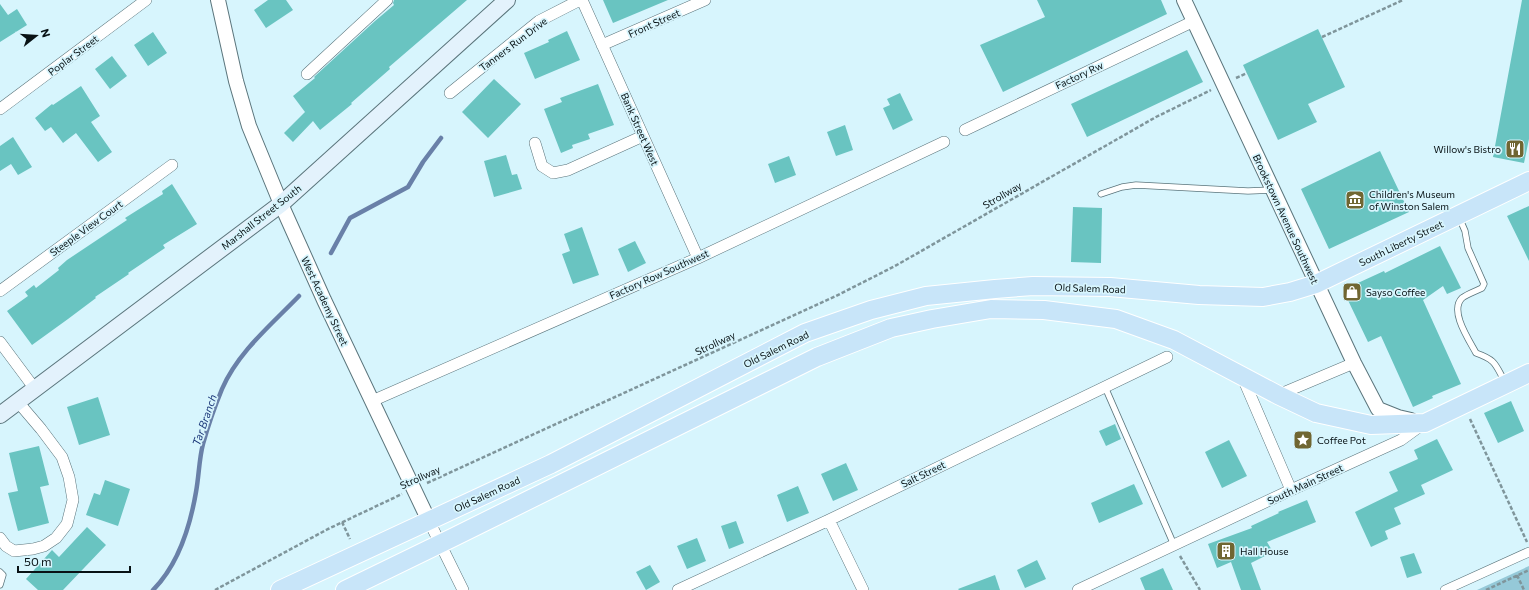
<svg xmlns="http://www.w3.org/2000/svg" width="1529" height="590" font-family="Commissioner,sans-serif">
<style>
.green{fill:#95c9d8}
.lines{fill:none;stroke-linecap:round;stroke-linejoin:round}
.stream{stroke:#6980a8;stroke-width:4.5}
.building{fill:#69c4c1}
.service-casing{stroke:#5b757c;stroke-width:7}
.pedestrian-casing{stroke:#5b757c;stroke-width:10}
.minor-casing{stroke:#5b757c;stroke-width:12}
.tertiary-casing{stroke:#5b757c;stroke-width:16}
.secondary-casing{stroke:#5b757c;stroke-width:18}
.primary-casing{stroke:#fff;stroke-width:20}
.path{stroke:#7f959b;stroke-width:2.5;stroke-dasharray:4 2;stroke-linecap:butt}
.service{stroke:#fff;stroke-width:5.5}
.pedestrian{stroke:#fff;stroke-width:9}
.minor{stroke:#fff;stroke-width:11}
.tertiary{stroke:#fff;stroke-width:14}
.secondary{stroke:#e3f2fc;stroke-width:16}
.primary{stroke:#c8e5f9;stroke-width:18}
.labels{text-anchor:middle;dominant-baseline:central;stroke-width:3.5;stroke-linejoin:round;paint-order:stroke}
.street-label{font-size:10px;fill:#081215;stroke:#d7f5fd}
.poi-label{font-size:10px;fill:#081215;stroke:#d7f5fd;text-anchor:start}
.water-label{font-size:11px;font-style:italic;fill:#1e3a7b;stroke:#d7f5fd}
</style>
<rect width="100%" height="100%" fill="#d7f5fd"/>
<path class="green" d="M 1529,566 L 1529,590 L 1477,590 Z"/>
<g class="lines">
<path class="stream" d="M 331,253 L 350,218 L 408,187 L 423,162 L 441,138
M 153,590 C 179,564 190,527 196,492 C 199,476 199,459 203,444 C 208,426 215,406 222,389 C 238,352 271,325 299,296"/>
</g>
<path class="building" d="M 268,0 L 286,0 L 293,10 L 266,28 L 254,10 Z
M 394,0 L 467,0 L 389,67 L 390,69 L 351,103 L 352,104 L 320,130 L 313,121 L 293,142 L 284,133 L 305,112 L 293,96 L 315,78 L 314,77 L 375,21 L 394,5 L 393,3 Z
M 603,0 L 668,0 L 613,23 Z
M 1037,0 L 1161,0 L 1167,14 L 1003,92 L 980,45 L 1045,17 Z
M 1522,0 L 1529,0 L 1529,139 L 1524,163 L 1493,157 Z
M 0,4 L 8,15 L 17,9 L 27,25 L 0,42 Z
M 1318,29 L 1345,87 L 1308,104 L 1317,122 L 1278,140 L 1243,65 Z
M 567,31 L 580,60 L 535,79 L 524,53 L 549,42 L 548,40 Z
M 153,32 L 167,53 L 148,66 L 134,45 Z
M 1187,50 L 1203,82 L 1087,137 L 1071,104 Z
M 112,56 L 127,76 L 110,89 L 95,69 Z
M 494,79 L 521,104 L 488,138 L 462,112 Z
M 598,84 L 614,125 L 588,134 L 590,139 L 572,145 L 573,148 L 561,153 L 544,109 L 562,102 L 560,98 Z
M 81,86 L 100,116 L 91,122 L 112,152 L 98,162 L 76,133 L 63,143 L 51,127 L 45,131 L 35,118 L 52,104 L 53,105 Z
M 900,93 L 913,120 L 893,130 L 883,108 L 890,105 L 887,99 Z
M 845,125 L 853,150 L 836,156 L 827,132 Z
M 13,137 L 32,167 L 18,175 L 11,164 L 0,171 L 0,146 Z
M 1380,151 L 1409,212 L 1329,249 L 1301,189 Z
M 506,155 L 512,175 L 517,174 L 522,189 L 494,197 L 484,161 Z
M 789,156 L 796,175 L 775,183 L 768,164 Z
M 172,184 L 197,224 L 163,245 L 165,248 L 128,273 L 129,274 L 95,297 L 96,298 L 68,319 L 32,345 L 7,311 L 28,296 L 25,292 L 34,285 L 36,288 L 59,270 L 58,268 L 67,260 L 127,220 L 125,218 L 163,194 L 162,191 Z
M 1529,206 L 1529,261 L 1507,216 Z
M 1073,207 L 1102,208 L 1101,263 L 1071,262 Z
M 582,227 L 599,275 L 573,284 L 562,254 L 570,251 L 564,234 Z
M 635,241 L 646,263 L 628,272 L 618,249 Z
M 1440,246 L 1461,288 L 1447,294 L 1443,286 L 1423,300 L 1461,384 L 1432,396 L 1433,398 L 1413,407 L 1381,336 L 1368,342 L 1345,294 L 1347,288 L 1384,271 L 1385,273 Z
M 98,397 L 110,435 L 79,445 L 67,407 Z
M 1511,401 L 1524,431 L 1498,443 L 1484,413 Z
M 1115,424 L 1121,439 L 1106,446 L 1099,431 Z
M 1437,439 L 1453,470 L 1421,485 L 1425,494 L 1394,508 L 1401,524 L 1385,531 L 1388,539 L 1371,547 L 1355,512 L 1398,491 L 1389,472 L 1418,459 L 1414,450 Z
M 1229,440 L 1247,476 L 1222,488 L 1205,452 Z
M 39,446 L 49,485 L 40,487 L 49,523 L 18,531 L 8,493 L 18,491 L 9,453 Z
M 846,463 L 858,490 L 833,501 L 821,474 Z
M 105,480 L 130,489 L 118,526 L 86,515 L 94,493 L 100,495 Z
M 1134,484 L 1143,504 L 1099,523 L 1091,503 Z
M 798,486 L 809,513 L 787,522 L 777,495 Z
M 1307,500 L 1316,522 L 1267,542 L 1273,552 L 1251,563 L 1261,590 L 1241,590 L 1231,562 L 1217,568 L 1208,544 L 1252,528 L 1251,526 L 1279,513 L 1278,512 Z
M 736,521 L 744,543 L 729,549 L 721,526 Z
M 87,527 L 106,545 L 63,590 L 38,590 L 26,579 L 52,550 L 59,557 Z
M 697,538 L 706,561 L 687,569 L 677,546 Z
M 1414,553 L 1422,573 L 1407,578 L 1400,557 Z
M 1037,560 L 1046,579 L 1025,588 L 1017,570 Z
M 650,565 L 660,582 L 646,590 L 636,572 Z
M 1163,568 L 1173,590 L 1145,590 L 1140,578 Z
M 995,575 L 1000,590 L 959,590 L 958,589 Z"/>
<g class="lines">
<g class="service-casing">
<path id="service" d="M 1101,194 L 1122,187 L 1136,185 L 1248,191 L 1273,190
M 1459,217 L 1465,231 L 1468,248 L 1484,284 L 1482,288 C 1476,291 1467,294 1462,298 C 1449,311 1469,340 1476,353 C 1496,360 1495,364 1505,382
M 1105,387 L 1174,545
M 0,572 L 3,575 L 0,585"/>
</g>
<g class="pedestrian-casing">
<path id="pedestrian" d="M 1445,590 L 1529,552"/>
</g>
<g class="minor-casing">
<path id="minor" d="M 582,0 L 698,258
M 602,45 L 705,0
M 307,74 L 387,0
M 450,93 L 539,21 L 580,0
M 0,109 L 146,0
M 965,130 L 1194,21
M 535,143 L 542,166 L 553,173 L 568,170 L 643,136
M 0,291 L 172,165
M 0,342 L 35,389
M 1242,376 L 1291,490
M 1278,395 L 1354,363
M 372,401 L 698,258 L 944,142
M 829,520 L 863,590
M 429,521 L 463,590
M 0,538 L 6,546 L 14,551 L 33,549 L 44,546 L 56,538 L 67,524 L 73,500 L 69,477 L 62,457 L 41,429 L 18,402
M 678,590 L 829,520 L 1167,357
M 1078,590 L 1291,490 L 1401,440 L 1423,424"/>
</g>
<g class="tertiary-casing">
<path id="tertiary" d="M 218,0 L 236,81 L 249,126 L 281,204 L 324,300 L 429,521
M 1184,0 L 1354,363 L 1378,409 L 1398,417 L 1411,420"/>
</g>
<g class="secondary-casing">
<path id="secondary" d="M 0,415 L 281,204 L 507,0"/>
</g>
<g class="primary-casing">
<path id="primary" d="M 280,590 L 551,464 L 805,333 L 871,310 L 926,296 L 995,289 L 1033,286 L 1110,287 L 1199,295 L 1263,297 L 1290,292 L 1316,284 L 1529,181
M 345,590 L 454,537 L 817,357 L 891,328 L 932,319 L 991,309 L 1044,310 L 1116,319 L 1174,340 L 1278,395 L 1316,413 L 1371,425 L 1425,423 L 1529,373"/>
</g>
<path class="path" d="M 1322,37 L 1403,0
M 1236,78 L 1247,73
M 1470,419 L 1527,542
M 427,483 L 836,296 L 895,266 L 1156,117 L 1211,90
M 342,522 L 350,539
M 1180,556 L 1200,590
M 1517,575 L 1524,590
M 215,590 L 328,529 L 402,494
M 1486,590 L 1529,570"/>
<use href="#service" class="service"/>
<use href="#pedestrian" class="pedestrian"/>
<use href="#minor" class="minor"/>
<use href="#tertiary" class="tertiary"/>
<use href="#secondary" class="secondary"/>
<use href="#primary" class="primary"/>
</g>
<defs>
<g id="restaurant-square" transform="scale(1)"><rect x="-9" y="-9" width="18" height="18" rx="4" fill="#706632" stroke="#d7f5fd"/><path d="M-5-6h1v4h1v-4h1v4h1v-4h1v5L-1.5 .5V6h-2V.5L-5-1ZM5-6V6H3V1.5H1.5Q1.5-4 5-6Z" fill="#fff"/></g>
<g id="museum-square" transform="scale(1)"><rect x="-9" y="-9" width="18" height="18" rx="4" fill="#706632" stroke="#d7f5fd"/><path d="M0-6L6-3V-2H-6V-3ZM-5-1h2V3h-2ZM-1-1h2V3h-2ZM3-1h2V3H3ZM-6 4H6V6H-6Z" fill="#fff"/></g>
<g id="shop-square" transform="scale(1)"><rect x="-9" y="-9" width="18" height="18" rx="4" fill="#706632" stroke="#d7f5fd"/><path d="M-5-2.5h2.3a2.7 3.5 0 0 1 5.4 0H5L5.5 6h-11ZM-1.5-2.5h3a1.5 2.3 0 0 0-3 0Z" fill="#fff"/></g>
<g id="sight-square" transform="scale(1)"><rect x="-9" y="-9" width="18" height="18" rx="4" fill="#706632" stroke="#d7f5fd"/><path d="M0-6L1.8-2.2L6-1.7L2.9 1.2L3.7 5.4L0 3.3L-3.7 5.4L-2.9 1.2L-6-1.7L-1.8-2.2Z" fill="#fff"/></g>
<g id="building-square" transform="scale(1)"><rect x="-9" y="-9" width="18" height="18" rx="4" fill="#706632" stroke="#d7f5fd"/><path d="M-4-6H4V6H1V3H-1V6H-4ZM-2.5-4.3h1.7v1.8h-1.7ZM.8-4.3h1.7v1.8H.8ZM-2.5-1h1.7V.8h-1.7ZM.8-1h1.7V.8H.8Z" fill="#fff"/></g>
</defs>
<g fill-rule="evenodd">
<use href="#restaurant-square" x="1515" y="149"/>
<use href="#museum-square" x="1355" y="200"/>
<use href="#shop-square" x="1352" y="292"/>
<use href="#sight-square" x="1303" y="440"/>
<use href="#building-square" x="1226" y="551"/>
</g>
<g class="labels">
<g class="street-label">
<text transform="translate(654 23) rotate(-24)">Front Street</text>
<text transform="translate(513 44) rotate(-37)">Tanners Run Drive</text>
<text transform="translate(73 55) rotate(-37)">Poplar Street</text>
<text transform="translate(1079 75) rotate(-25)">Factory Rw</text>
<text transform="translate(640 129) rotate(66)">Bank Street West</text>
<text transform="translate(1002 195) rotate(-30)">Strollway</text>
<text transform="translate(261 217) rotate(-38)">Marshall Street South</text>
<text transform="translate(1286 219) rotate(65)">Brookstown Avenue Southwest</text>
<text transform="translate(86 228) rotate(-36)">Steeple View Court</text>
<text transform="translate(1401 243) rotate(-26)">South Liberty Street</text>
<text transform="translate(659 274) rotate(-24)">Factory Row Southwest</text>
<text transform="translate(1090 288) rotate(2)">Old Salem Road</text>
<text transform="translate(325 301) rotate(65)">West Academy Street</text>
<text transform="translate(715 343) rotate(-25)">Strollway</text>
<text transform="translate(776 349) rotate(-26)">Old Salem Road</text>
<text transform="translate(923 474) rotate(-26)">Salt Street</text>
<text transform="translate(420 477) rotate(-24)">Strollway</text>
<text transform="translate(1305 484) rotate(-25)">South Main Street</text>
<text transform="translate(487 494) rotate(-25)">Old Salem Road</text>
</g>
<g class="poi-label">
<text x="1501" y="149" text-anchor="end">Willow's Bistro</text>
<text x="1369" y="194">Children's Museum<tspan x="1369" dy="12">of Winston Salem</tspan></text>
<text x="1366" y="292">Sayso Coffee</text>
<text x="1317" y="440">Coffee Pot</text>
<text x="1240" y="551">Hall House</text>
</g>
<g class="water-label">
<text transform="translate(204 420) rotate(-71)">Tar Branch</text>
</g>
</g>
<g transform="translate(36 36) rotate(73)" stroke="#d7f5fd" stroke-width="3" paint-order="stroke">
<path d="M0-3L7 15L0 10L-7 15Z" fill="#081215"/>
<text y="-6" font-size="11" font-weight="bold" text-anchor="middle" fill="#081215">N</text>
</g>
<path d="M18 566v6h112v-6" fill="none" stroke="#081215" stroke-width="2"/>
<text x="24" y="566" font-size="12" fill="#081215" stroke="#d7f5fd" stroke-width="3" paint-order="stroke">50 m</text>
</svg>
